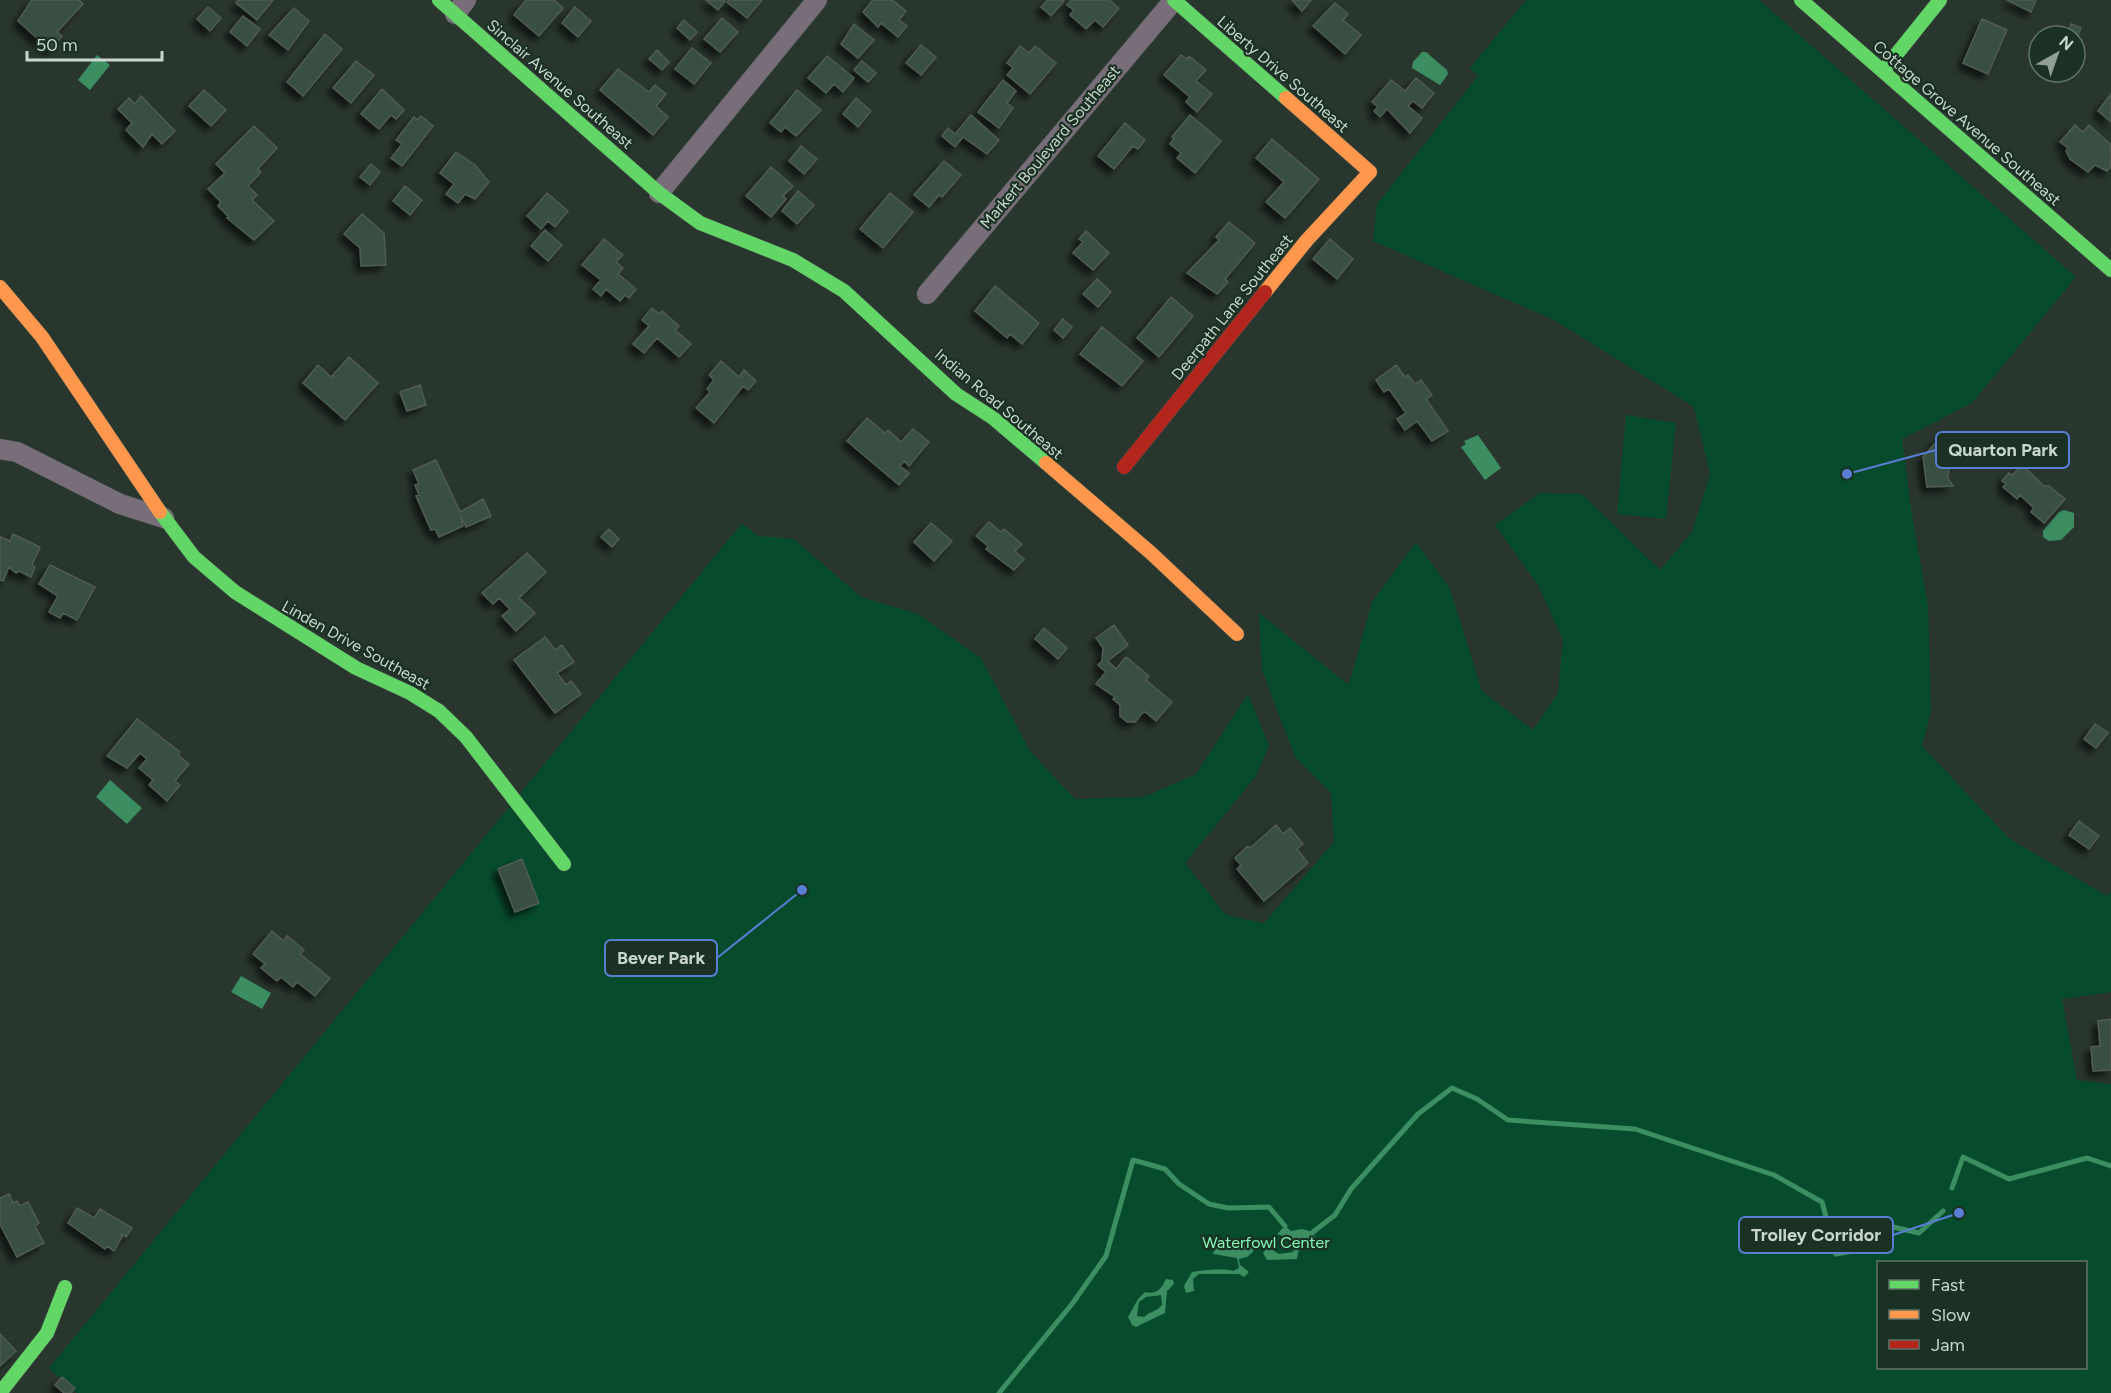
<svg xmlns="http://www.w3.org/2000/svg" width="2111" height="1393" font-family="Figtree,sans-serif">
<style>
.green{fill:#064b2c;fill-rule:evenodd}
.water{fill:#3c8d62;fill-rule:evenodd}
.lines{fill:none;stroke-linecap:round;stroke-linejoin:round}
.stream{stroke:#3c8d62;stroke-width:5}
.building{fill:#374f42;stroke:#505b54;stroke-width:1.5;filter:url(#shadow)}
.street-casing{stroke:#46524b;stroke-width:21}
.fast-casing{stroke:#46524b;stroke-width:15}
.slow-casing{stroke:#46524b;stroke-width:15}
.jam-casing{stroke:#46524b;stroke-width:15}
.street{stroke:#786e79;stroke-width:20}
.fast{stroke:#63d668;stroke-width:14}
.slow{stroke:#ff974d;stroke-width:14}
.jam{stroke:#b3261e;stroke-width:14}
.labels{text-anchor:middle;dominant-baseline:central;stroke-width:4.5;stroke-linejoin:round;paint-order:stroke}
.street-label{font-size:16px;fill:#c8d6cd;stroke:#1a3123}
.park-label{font-size:16px;fill:#85fab7;stroke:#1a3123}
.leader{fill:none;stroke:#597ed4;stroke-width:2}
.callout-dot{fill:#597ed4;stroke:#1a3123;stroke-width:2}
.callout{fill:#1a3123;stroke:#597ed4;stroke-width:2}
.callout-label{font-size:18px;text-anchor:middle;font-weight:bold;fill:#c8d6cd}
</style>
<defs>
<filter id="shadow"><feDropShadow dx="-5.5" dy="5.5" stdDeviation="3" flood-color="#0009"/></filter>
</defs>
<rect width="100%" height="100%" fill="#29362e"/>
<path class="green" d="M 1526,0 L 1759,0 L 2076,277 L 1972,403 L 1902,439 L 1911,509 L 1928,606 L 1931,712 L 1922,746 L 2010,839 L 2107,896 L 2111,891 L 2111,992 L 2062,999 L 2077,1080 L 2111,1084 L 2111,1393 L 77,1393 L 49,1368 L 742,523 L 758,536 L 794,539 L 861,597 L 918,614 L 981,658 L 1030,751 L 1075,799 L 1144,797 L 1196,774 L 1248,694 L 1269,745 L 1256,776 L 1185,863 L 1226,915 L 1264,923 L 1334,842 L 1331,793 L 1295,757 L 1262,670 L 1259,613 L 1349,685 L 1372,602 L 1416,542 L 1450,589 L 1482,691 L 1533,730 L 1558,693 L 1563,640 L 1538,585 L 1495,525 L 1540,493 L 1582,494 L 1660,570 L 1692,532 L 1710,474 L 1694,407 L 1554,320 L 1373,241 L 1377,204 L 1478,76 L 1470,68 ZM 1878,1262 L 2086,1262 L 2086,1368 L 1878,1368 Z
M 1626,415 L 1676,423 L 1666,519 L 1617,514 Z"/>
<path class="water" d="M 1422,52 L 1426,52 L 1447,70 L 1448,74 L 1440,85 L 1412,68 L 1413,62 Z
M 97,55 L 110,65 L 90,90 L 78,80 Z
M 1478,435 L 1501,468 L 1485,480 L 1461,447 L 1466,444 L 1464,441 Z
M 2064,510 L 2074,513 L 2074,527 L 2061,540 L 2049,541 L 2043,537 L 2043,531 L 2059,512 Z
M 110,780 L 142,808 L 127,824 L 96,797 Z
M 241,976 L 271,993 L 262,1009 L 231,992 Z
M 1285,1226 L 1291,1231 L 1302,1229 L 1313,1232 L 1315,1237 L 1311,1242 L 1307,1240 L 1300,1244 L 1297,1259 L 1267,1260 L 1263,1253 L 1268,1247 L 1279,1254 L 1293,1252 L 1297,1241 L 1277,1234 Z
M 1251,1241 L 1254,1244 L 1253,1252 L 1247,1257 L 1239,1259 L 1240,1265 L 1249,1272 L 1244,1277 L 1239,1274 L 1199,1274 L 1193,1279 L 1194,1291 L 1186,1293 L 1184,1286 L 1192,1272 C 1202,1270 1224,1268 1233,1271 L 1239,1268 L 1237,1258 L 1213,1254 L 1215,1248 L 1221,1245 L 1239,1247 Z
M 1166,1279 L 1173,1280 L 1174,1284 L 1167,1291 L 1165,1313 L 1136,1327 L 1132,1325 L 1128,1317 L 1138,1299 L 1145,1292 C 1157,1295 1161,1289 1166,1279 ZM 1161,1295 L 1162,1305 C 1156,1312 1150,1311 1144,1317 L 1137,1316 L 1139,1302 L 1146,1297 Z"/>
<g class="lines">
<path class="stream" d="M 1952,1188 L 1963,1157 L 2009,1179 L 2087,1158 L 2111,1166
M 1313,1232 L 1335,1215 L 1351,1189 L 1418,1114 L 1452,1088 L 1477,1099 L 1508,1120 L 1635,1129 L 1774,1175 L 1822,1202 L 1836,1254 L 1865,1249 L 1889,1226 L 1919,1233 L 1943,1211
M 999,1393 L 1072,1304 L 1106,1256 L 1133,1160 L 1165,1169 L 1179,1184 L 1209,1204 L 1228,1208 L 1269,1207 L 1285,1226"/>
</g>
<path class="building" d="M 32,0 L 79,0 L 83,4 L 57,32 L 62,36 L 50,50 L 18,21 Z
M 238,0 L 273,0 L 257,20 L 236,3 Z
M 526,0 L 554,0 L 563,8 L 539,36 L 514,15 Z
M 706,0 L 724,0 L 725,1 L 718,10 Z
M 729,0 L 762,0 L 747,18 L 727,2 Z
M 873,0 L 892,0 L 906,11 L 899,20 L 907,26 L 898,37 L 881,23 L 878,27 L 863,12 Z
M 1048,0 L 1062,0 L 1064,1 L 1051,16 L 1041,7 Z
M 1071,0 L 1109,0 L 1119,8 L 1103,27 L 1095,20 L 1086,29 L 1070,15 L 1074,10 L 1067,5 Z
M 1292,0 L 1311,0 L 1302,11 Z
M 2007,0 L 2036,0 L 2031,12 Z
M 1335,3 L 1348,14 L 1343,20 L 1361,35 L 1345,54 L 1313,26 Z
M 208,7 L 221,18 L 210,31 L 197,19 Z
M 575,7 L 591,21 L 578,37 L 562,23 Z
M 294,8 L 309,21 L 288,50 L 269,35 Z
M 243,16 L 260,29 L 247,46 L 230,32 Z
M 722,18 L 738,32 L 720,52 L 704,39 Z
M 1982,19 L 2007,30 L 1988,74 L 1963,63 Z
M 684,20 L 697,32 L 690,40 L 677,28 Z
M 854,24 L 874,40 L 858,58 L 841,44 Z
M 2071,24 L 2081,28 L 2077,38 L 2068,35 Z
M 325,34 L 342,49 L 303,96 L 287,82 Z
M 921,45 L 936,57 L 921,75 L 906,63 Z
M 1020,46 L 1029,53 L 1035,46 L 1056,63 L 1030,94 L 1007,75 L 1013,68 L 1007,63 Z
M 692,48 L 711,63 L 694,84 L 675,69 Z
M 657,50 L 669,62 L 662,70 L 649,59 Z
M 1181,55 L 1187,59 L 1189,56 L 1206,70 L 1196,81 L 1212,94 L 1197,112 L 1186,102 L 1190,97 L 1164,75 Z
M 827,56 L 854,78 L 843,92 L 834,84 L 826,93 L 808,78 Z
M 356,61 L 374,75 L 351,103 L 333,88 Z
M 862,61 L 876,73 L 868,82 L 854,70 Z
M 618,69 L 649,92 L 655,85 L 666,94 L 656,106 L 668,117 L 653,135 L 600,90 Z
M 1416,78 L 1434,93 L 1422,108 L 1413,101 L 1408,106 L 1422,118 L 1410,133 L 1387,109 L 1380,117 L 1374,111 L 1378,107 L 1372,102 L 1391,80 L 1405,91 Z
M 1003,80 L 1016,91 L 1007,103 L 1013,108 L 999,128 L 978,112 Z
M 382,89 L 404,110 L 396,119 L 391,115 L 379,129 L 361,114 Z
M 204,90 L 226,110 L 211,126 L 189,106 Z
M 797,90 L 821,110 L 796,136 L 785,127 L 781,132 L 770,123 Z
M 2111,94 L 2111,122 L 2098,111 Z
M 141,96 L 175,131 L 162,144 L 152,134 L 143,147 L 126,130 L 132,123 L 118,109 L 129,98 L 135,104 Z
M 856,98 L 871,111 L 858,127 L 843,114 Z
M 971,115 L 999,140 L 987,154 L 963,137 L 955,147 L 942,136 L 948,128 L 955,134 Z
M 1190,115 L 1221,141 L 1195,173 L 1177,158 L 1181,153 L 1170,144 L 1174,139 L 1172,137 Z
M 421,116 L 433,126 L 402,166 L 391,158 L 402,144 L 396,140 L 414,117 L 417,120 Z
M 1125,123 L 1145,140 L 1138,149 L 1133,146 L 1114,169 L 1098,156 Z
M 2075,125 L 2083,132 L 2089,125 L 2111,145 L 2111,166 L 2107,171 L 2095,165 L 2088,172 L 2070,159 L 2066,151 L 2068,148 L 2060,142 Z
M 254,126 L 277,148 L 258,169 L 261,172 L 248,186 L 257,195 L 252,200 L 274,221 L 254,240 L 227,218 L 229,217 L 218,206 L 221,202 L 208,189 L 225,173 L 216,164 Z
M 1272,139 L 1319,179 L 1285,218 L 1266,202 L 1284,182 L 1256,158 Z
M 801,146 L 817,159 L 804,174 L 789,161 Z
M 456,152 L 475,165 L 489,182 L 475,199 L 465,194 L 458,203 L 446,194 L 454,184 L 440,173 Z
M 944,161 L 961,175 L 942,197 L 939,195 L 929,207 L 914,195 Z
M 371,164 L 380,172 L 370,185 L 360,177 Z
M 771,167 L 793,186 L 783,196 L 786,199 L 771,217 L 746,196 Z
M 405,186 L 422,200 L 410,215 L 393,201 Z
M 798,191 L 814,205 L 797,224 L 782,211 Z
M 547,193 L 568,211 L 555,227 L 548,221 L 541,229 L 527,216 Z
M 890,193 L 913,212 L 883,248 L 860,229 Z
M 362,214 L 384,233 L 386,265 L 361,266 L 360,248 L 344,234 Z
M 1229,222 L 1255,243 L 1225,279 L 1228,282 L 1217,294 L 1187,273 L 1219,240 L 1216,237 Z
M 545,230 L 562,245 L 548,261 L 531,246 Z
M 1086,231 L 1109,253 L 1093,270 L 1073,253 L 1083,242 L 1079,239 Z
M 604,239 L 623,255 L 616,262 L 623,268 L 618,274 L 636,289 L 629,298 L 625,295 L 620,301 L 606,289 L 601,296 L 593,289 L 601,280 L 582,265 Z
M 1330,239 L 1353,259 L 1337,279 L 1313,259 Z
M 1097,279 L 1111,292 L 1098,307 L 1083,294 Z
M 995,286 L 1039,323 L 1022,344 L 1010,334 L 1007,338 L 975,311 Z
M 1171,297 L 1193,316 L 1159,357 L 1137,338 Z
M 652,308 L 659,314 L 662,311 L 679,326 L 675,330 L 691,344 L 679,357 L 657,338 L 644,353 L 633,344 L 649,326 L 642,320 Z
M 1063,319 L 1072,327 L 1063,338 L 1054,330 Z
M 1102,327 L 1143,361 L 1122,386 L 1080,354 Z
M 349,357 L 378,383 L 345,420 L 303,383 L 318,365 L 331,377 Z
M 721,361 L 739,377 L 744,370 L 756,381 L 748,390 L 743,386 L 714,423 L 696,408 L 710,392 L 707,389 L 714,380 L 709,375 Z
M 1396,365 L 1405,377 L 1408,375 L 1415,384 L 1421,380 L 1432,395 L 1426,399 L 1448,431 L 1432,441 L 1417,421 L 1405,430 L 1397,419 L 1406,413 L 1389,389 L 1384,392 L 1376,380 Z
M 420,385 L 426,405 L 407,411 L 400,392 Z
M 867,418 L 885,433 L 888,430 L 901,442 L 913,429 L 929,442 L 909,466 L 904,461 L 900,466 L 909,473 L 899,485 L 847,441 Z
M 1944,433 L 1964,450 L 1949,467 L 1948,478 L 1953,486 L 1927,487 L 1923,457 Z
M 436,460 L 460,512 L 483,499 L 491,516 L 466,527 L 461,516 L 463,526 L 439,537 L 435,529 L 431,530 L 416,496 L 419,495 L 415,485 L 419,484 L 413,470 Z
M 2022,465 L 2044,486 L 2049,486 L 2065,499 L 2044,523 L 2031,512 L 2034,508 L 2020,495 L 2017,499 L 2003,487 L 2006,484 L 2002,481 L 2009,473 L 2012,475 Z
M 989,522 L 1001,532 L 1004,529 L 1022,544 L 1015,551 L 1024,559 L 1014,570 L 986,549 L 988,546 L 976,536 Z
M 931,523 L 952,541 L 934,561 L 914,542 Z
M 609,529 L 619,539 L 612,547 L 601,537 Z
M 13,534 L 40,547 L 32,565 L 35,567 L 31,577 L 19,571 L 16,573 L 9,567 L 3,581 L 0,580 L 0,539 L 1,537 L 10,541 Z
M 527,553 L 546,572 L 519,598 L 535,613 L 516,631 L 502,616 L 510,609 L 499,598 L 493,604 L 482,593 Z
M 50,565 L 95,587 L 77,620 L 63,613 L 60,618 L 49,612 L 58,596 L 39,584 Z
M 1114,625 L 1128,645 L 1108,661 L 1116,669 L 1126,657 L 1149,676 L 1146,680 L 1172,702 L 1156,721 L 1144,711 L 1135,722 L 1127,722 L 1120,716 L 1120,705 L 1113,699 L 1115,697 L 1096,684 L 1106,672 L 1098,665 L 1102,661 L 1103,648 L 1096,638 Z
M 1044,628 L 1067,648 L 1058,659 L 1035,639 Z
M 545,637 L 555,650 L 562,645 L 574,662 L 557,673 L 566,685 L 571,681 L 581,694 L 555,713 L 514,660 Z
M 137,719 L 180,752 L 178,755 L 189,764 L 175,781 L 180,785 L 167,801 L 149,785 L 153,780 L 139,768 L 147,759 L 140,753 L 127,768 L 107,756 Z
M 2095,724 L 2108,733 L 2096,748 L 2084,739 Z
M 2079,821 L 2099,836 L 2089,849 L 2069,835 Z
M 1276,825 L 1283,834 L 1290,828 L 1303,844 L 1297,849 L 1308,863 L 1264,901 L 1237,869 L 1241,865 L 1235,858 L 1248,846 L 1250,848 Z
M 522,859 L 539,903 L 515,912 L 498,869 Z
M 272,931 L 284,941 L 287,936 L 304,950 L 300,954 L 330,978 L 315,996 L 297,982 L 293,987 L 281,977 L 277,981 L 261,968 L 265,964 L 253,954 Z
M 2111,1019 L 2111,1070 L 2093,1071 L 2091,1047 L 2100,1046 L 2098,1021 Z
M 9,1194 L 13,1203 L 17,1201 L 20,1206 L 28,1202 L 39,1223 L 35,1226 L 44,1243 L 17,1257 L 0,1224 L 0,1198 Z
M 77,1208 L 94,1218 L 100,1209 L 132,1228 L 126,1237 L 121,1234 L 122,1237 L 114,1251 L 107,1246 L 105,1249 L 68,1223 Z
M 0,1334 L 16,1351 L 0,1366 Z
M 62,1377 L 75,1388 L 71,1393 L 64,1393 L 55,1385 Z"/>
<g class="lines">
<g class="street-casing">
<path id="street" d="M 455,14 L 466,0
M 659,193 L 817,0
M 927,294 L 1174,0
M 0,449 L 17,452 L 120,504 L 164,518"/>
</g>
<g class="fast-casing">
<path id="fast" d="M 439,0 L 659,193 L 700,223 L 793,260 L 844,291 L 956,394 L 993,418 L 1046,463
M 1174,0 L 1286,98
M 1801,0 L 2111,270
M 1883,71 L 1940,0
M 160,512 L 194,557 L 235,592 L 356,668 L 410,693 L 439,711 L 466,737 L 564,864
M 0,1393 L 47,1333 L 65,1287"/>
</g>
<g class="slow-casing">
<path id="slow" d="M 0,287 L 42,337 L 160,512
M 1265,292 L 1307,240 L 1370,172 L 1286,98
M 1046,463 L 1151,553 L 1237,634"/>
</g>
<g class="jam-casing">
<path id="jam" d="M 1124,467 L 1265,292"/>
</g>
<use href="#street" class="street"/>
<use href="#fast" class="fast"/>
<use href="#slow" class="slow"/>
<use href="#jam" class="jam"/>
</g>
<g class="labels">
<g class="street-label">
<text transform="translate(1283 74) rotate(41)">Liberty Drive Southeast</text>
<text transform="translate(560 84) rotate(41)">Sinclair Avenue Southeast</text>
<text transform="translate(1967 123) rotate(41)">Cottage Grove Avenue Southeast</text>
<text transform="translate(1050 147) rotate(-50)">Markert Boulevard Southeast</text>
<text transform="translate(1232 307) rotate(-51)">Deerpath Lane Southeast</text>
<text transform="translate(999 404) rotate(40)">Indian Road Southeast</text>
<text transform="translate(356 645) rotate(29)">Linden Drive Southeast</text>
</g>
<g class="park-label">
<text x="1266" y="1242">Waterfowl Center</text>
</g>
</g>
<path class="leader" d="M1847 474L1936 450M802 890L717 958M1959 1213L1893 1235"/>
<g class="callout-dot">
<circle cx="1847" cy="474" r="6"/>
<circle cx="802" cy="890" r="6"/>
<circle cx="1959" cy="1213" r="6"/>
</g>
<g class="callout">
<rect x="1936" y="432" width="133" height="36" rx="6"/>
<rect x="605" y="940" width="112" height="36" rx="6"/>
<rect x="1739" y="1217" width="154" height="36" rx="6"/>
</g>
<g class="callout-label">
<text x="2003" y="456">Quarton Park</text>
<text x="661" y="964">Bever Park</text>
<text x="1816" y="1241">Trolley Corridor</text>
</g>
<rect x="1877" y="1261" width="210" height="108" fill="#1a3123" stroke="#607367" stroke-width="1.5"/>
<rect x="1889" y="1280" width="30" height="9" fill="#63d668" stroke="#607367" stroke-width="1.5"/>
<text x="1931" y="1291" font-size="18" fill="#c8d6cd">Fast</text>
<rect x="1889" y="1310" width="30" height="9" fill="#ff974d" stroke="#607367" stroke-width="1.5"/>
<text x="1931" y="1321" font-size="18" fill="#c8d6cd">Slow</text>
<rect x="1889" y="1340" width="30" height="9" fill="#b3261e" stroke="#607367" stroke-width="1.5"/>
<text x="1931" y="1351" font-size="18" fill="#c8d6cd">Jam</text>
<g transform="translate(2057 54) rotate(40)"><circle r="28" fill="#1a3123" stroke="#607367" stroke-width="1.5"/>
<path d="M0-4.5L10 22L0 15L-10 22Z" fill="#909e95"/>
<text y="-9" font-size="16" font-weight="bold" text-anchor="middle" fill="#c8d6cd">N</text>
</g>
<path d="M27 51v9h135v-9" fill="none" stroke="#c8d6cd" stroke-width="3"/>
<text x="36" y="51" font-size="18" fill="#c8d6cd" stroke="#1a3123" stroke-width="4.5" paint-order="stroke">50 m</text>
</svg>
